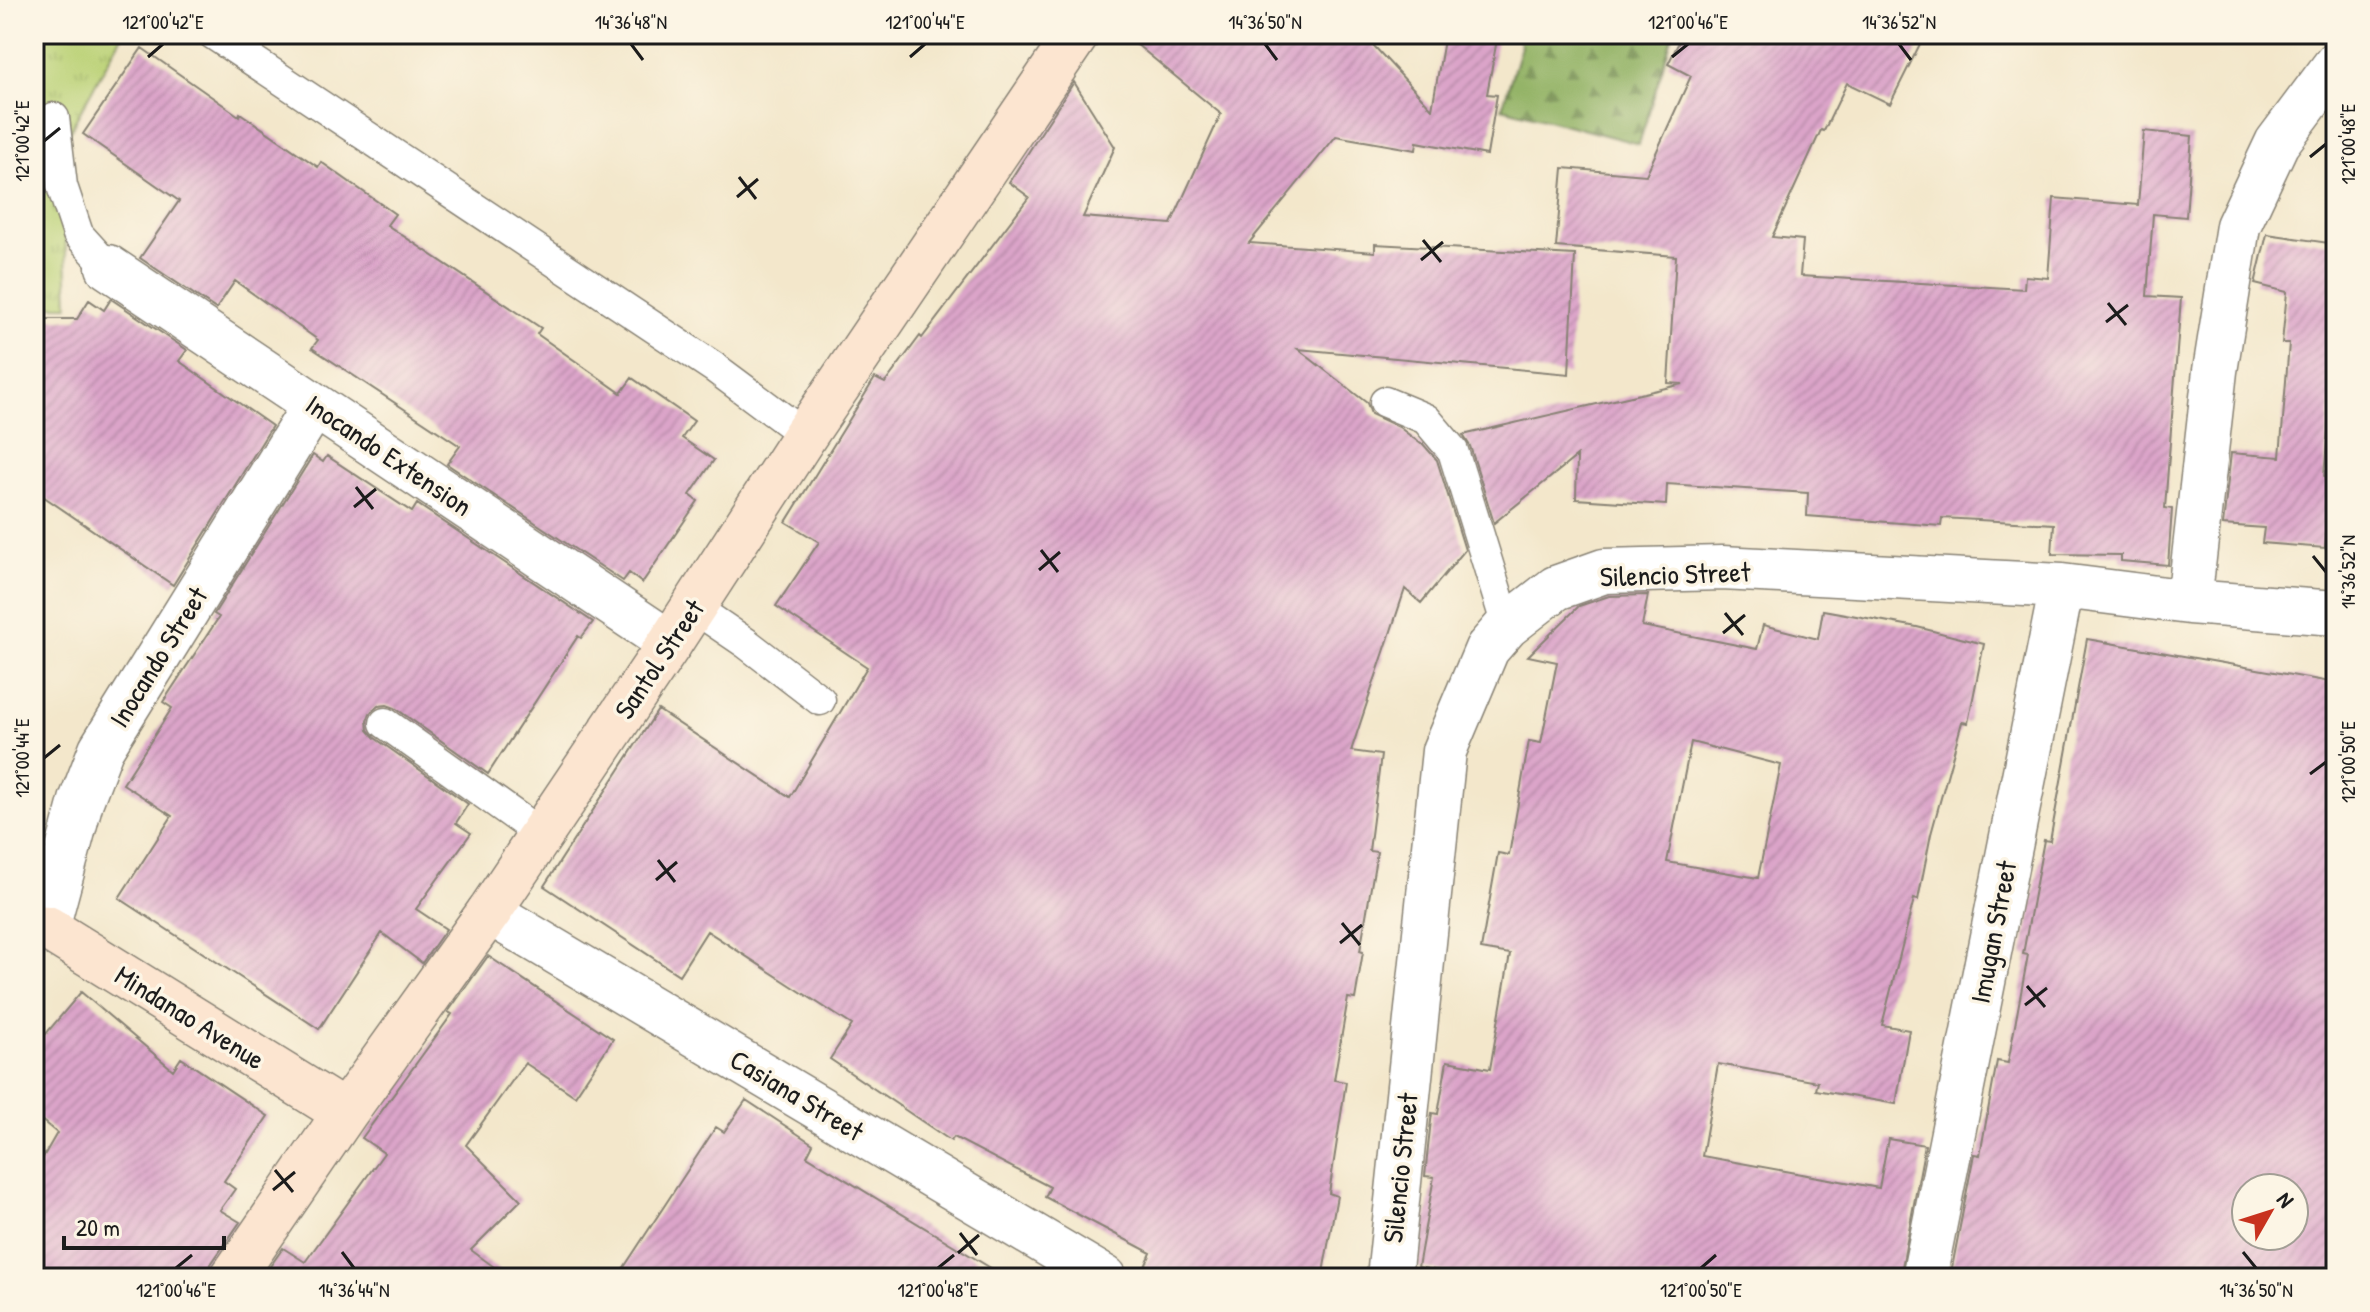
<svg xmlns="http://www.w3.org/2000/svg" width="2370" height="1312" font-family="'Patrick Hand',sans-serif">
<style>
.grass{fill:url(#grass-tufts);stroke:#6c774a;stroke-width:2}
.forest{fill:url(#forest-firs);stroke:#586842;stroke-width:2}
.building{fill:url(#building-hatch);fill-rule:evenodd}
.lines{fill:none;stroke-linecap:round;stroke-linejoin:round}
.lane-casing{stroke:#888274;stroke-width:33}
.street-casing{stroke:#888274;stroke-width:47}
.secondary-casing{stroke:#888274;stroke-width:47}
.lane{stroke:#fff;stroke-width:30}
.street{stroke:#fff;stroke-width:44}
.secondary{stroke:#fce5d0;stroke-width:44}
.ticks{fill:none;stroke:#1c1c1c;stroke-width:3}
.labels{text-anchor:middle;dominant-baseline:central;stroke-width:7;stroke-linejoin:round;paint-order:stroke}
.street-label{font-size:28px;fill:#1c1c1c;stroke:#fcf5e5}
.neatline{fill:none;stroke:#1c1c1c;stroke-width:3}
.ticks-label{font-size:20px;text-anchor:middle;fill:#1c1c1c}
</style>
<defs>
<pattern id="grass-tufts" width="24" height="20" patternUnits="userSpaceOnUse" patternTransform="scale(2)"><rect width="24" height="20" fill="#bbd277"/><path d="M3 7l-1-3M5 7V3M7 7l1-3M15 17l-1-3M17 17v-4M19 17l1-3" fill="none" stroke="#a0b466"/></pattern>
<pattern id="forest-firs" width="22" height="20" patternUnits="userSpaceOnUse" patternTransform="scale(2)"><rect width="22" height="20" fill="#94b468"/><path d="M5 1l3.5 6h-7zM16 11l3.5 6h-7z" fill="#789255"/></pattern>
<pattern id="building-hatch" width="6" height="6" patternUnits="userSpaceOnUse" patternTransform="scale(2)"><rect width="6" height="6" fill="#dba4c9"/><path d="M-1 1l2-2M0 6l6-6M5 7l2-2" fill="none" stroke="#bb8dac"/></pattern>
</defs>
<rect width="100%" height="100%" fill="#fcf5e5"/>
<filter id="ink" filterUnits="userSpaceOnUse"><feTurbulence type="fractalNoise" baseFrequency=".0125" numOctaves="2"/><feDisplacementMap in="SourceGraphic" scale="16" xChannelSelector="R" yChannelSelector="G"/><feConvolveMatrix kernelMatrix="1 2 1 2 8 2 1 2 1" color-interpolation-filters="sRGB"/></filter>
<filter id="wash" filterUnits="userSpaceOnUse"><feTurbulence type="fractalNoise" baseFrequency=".006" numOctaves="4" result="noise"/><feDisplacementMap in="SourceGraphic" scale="32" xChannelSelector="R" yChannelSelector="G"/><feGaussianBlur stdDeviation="1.8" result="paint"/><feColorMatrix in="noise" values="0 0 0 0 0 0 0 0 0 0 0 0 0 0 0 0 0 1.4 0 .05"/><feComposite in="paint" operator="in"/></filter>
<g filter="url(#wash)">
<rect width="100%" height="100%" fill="#f3e7cb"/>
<path class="grass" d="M 34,34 L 123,34 L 62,145 L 68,306 L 34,306 Z"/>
<path class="forest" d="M 1516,34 L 1673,34 L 1639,144 L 1502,108 L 1521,46 Z"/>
<g id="blocks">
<path class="building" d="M 1124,34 L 1363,34 L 1432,109 L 1445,34 L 1498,34 L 1487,94 L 1497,95 L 1487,155 L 1417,142 L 1416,150 L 1336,136 L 1249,243 L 1375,252 L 1375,244 L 1575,255 L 1569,374 L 1298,349 L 1367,403 L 1371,414 L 1399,427 L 1421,444 L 1423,444 L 1437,460 L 1465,550 L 1421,603 L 1405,589 L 1351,751 L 1381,755 L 1369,851 L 1377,852 L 1360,951 L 1363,952 L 1355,999 L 1348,998 L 1334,1080 L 1346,1082 L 1329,1193 L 1337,1196 L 1322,1278 L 1140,1278 L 1151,1253 L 1045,1197 L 1050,1187 L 954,1137 L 951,1141 L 830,1059 L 852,1025 L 707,931 L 679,975 L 544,886 L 658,710 L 790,797 L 867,667 L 776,606 L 819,542 L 786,522 L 875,378 L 885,383 L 920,336 L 922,338 L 1029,197 L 1009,182 L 1074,82 L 1115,147 L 1083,217 L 1171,224 L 1221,114 Z
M 1683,34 L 1925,34 L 1890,104 L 1847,83 L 1824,131 L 1821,130 L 1772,237 L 1803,240 L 1800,276 L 2024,289 L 2025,276 L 2048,278 L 2054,198 L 2138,205 L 2144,131 L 2192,136 L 2186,217 L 2153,214 L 2147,296 L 2181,298 L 2165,508 L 2172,509 L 2168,565 L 2121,561 L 2121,555 L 2052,554 L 2054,524 L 1942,518 L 1941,526 L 1807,516 L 1808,493 L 1667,484 L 1666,505 L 1576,499 L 1577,456 L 1494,523 L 1470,446 L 1463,435 L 1683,384 L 1668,383 L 1676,256 L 1556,247 L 1563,168 L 1646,175 L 1691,76 L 1668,64 Z
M 142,48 L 239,116 L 240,113 L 318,167 L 321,162 L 395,214 L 387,225 L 541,328 L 537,334 L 621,393 L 632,378 L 694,421 L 682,438 L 714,460 L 690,495 L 698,501 L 642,583 L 629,573 L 623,581 L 447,464 L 460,446 L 312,348 L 318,340 L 235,281 L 216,309 L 140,258 L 179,201 L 83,134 Z
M 2267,234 L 2336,244 L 2336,396 L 2331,396 L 2324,476 L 2331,477 L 2325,548 L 2262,543 L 2264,528 L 2223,525 L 2231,453 L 2280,457 L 2289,343 L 2282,343 L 2287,292 L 2255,284 Z
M 111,299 L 187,350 L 179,361 L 272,426 L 173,585 L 34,490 L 34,319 L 77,319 L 89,300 L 104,310 Z
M 313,455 L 323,462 L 327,456 L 412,512 L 417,504 L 593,622 L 581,638 L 578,636 L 488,774 L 395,708 L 387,705 L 378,706 L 370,713 L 367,721 L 368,730 L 375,738 L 468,804 L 456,823 L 471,833 L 416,909 L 446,929 L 422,963 L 382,933 L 319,1029 L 119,898 L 172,816 L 123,784 L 172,708 L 163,702 L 219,617 L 214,614 Z
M 1648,595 L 1642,626 L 1757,649 L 1763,625 L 1818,639 L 1823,610 L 1917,627 L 1984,644 L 1968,723 L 1962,722 L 1931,834 L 1918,900 L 1914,899 L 1882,1025 L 1909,1030 L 1896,1104 L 1816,1090 L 1818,1082 L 1718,1064 L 1702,1156 L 1879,1188 L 1888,1139 L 1925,1145 L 1900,1278 L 1477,1278 L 1418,1267 L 1434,1177 L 1425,1176 L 1430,1129 L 1432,1113 L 1438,1114 L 1447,1061 L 1490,1069 L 1510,954 L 1481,949 L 1498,853 L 1509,855 L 1529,741 L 1541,743 L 1557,662 L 1528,656 L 1579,606 L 1609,596 ZM 1691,742 L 1781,765 L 1758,878 L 1667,862 Z
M 2087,639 L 2336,683 L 2336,1278 L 1950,1278 L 1974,1154 L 1980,1155 L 1997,1061 L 2008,1063 L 2028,955 L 2023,954 L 2044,840 L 2050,841 ZM 2246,1188 L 2294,1188 L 2294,1236 L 2246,1236 Z
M 488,956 L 613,1039 L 575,1096 L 525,1063 L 466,1145 L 521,1200 L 471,1250 L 509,1278 L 262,1278 L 283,1248 L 305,1262 L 384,1153 L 362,1138 L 452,1014 L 448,1012 Z
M 81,992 L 173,1070 L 181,1058 L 268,1116 L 224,1181 L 235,1189 L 220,1210 L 240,1222 L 211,1264 L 207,1278 L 34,1278 L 34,1173 L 57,1133 L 34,1114 L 34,1048 Z
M 746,1100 L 813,1144 L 807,1156 L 1007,1278 L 617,1278 L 716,1127 L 724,1132 Z"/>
</g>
</g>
<g filter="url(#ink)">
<use href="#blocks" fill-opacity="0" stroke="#888274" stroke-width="2"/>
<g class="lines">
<g class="lane-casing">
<path id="lane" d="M 213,34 L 715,368 L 805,435
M 54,118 L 62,186 L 78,234 L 108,267
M 1385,402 L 1426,419 L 1453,451 L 1507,626
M 693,607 L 746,643 L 820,700
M 385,723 L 542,835"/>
</g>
<g class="street-casing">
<path id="street" d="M 108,267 L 670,643
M 2189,602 L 2215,371 L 2238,226 L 2277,143 L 2336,64
M 489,912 L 1105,1278
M 47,928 L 81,801 L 101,749 L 314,406
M 1389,1278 L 1444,751 L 1487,649 L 1507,626 L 1556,588 L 1604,571 L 1722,568 L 2062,586 L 2189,602 L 2336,613
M 1924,1278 L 2062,586"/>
</g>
<g class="secondary-casing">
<path id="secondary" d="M 34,927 L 47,928 L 345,1113
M 232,1278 L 345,1113 L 489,912 L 670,643 L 805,435 L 1077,34"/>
</g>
<use href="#lane" class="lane"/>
<use href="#street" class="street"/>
<use href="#secondary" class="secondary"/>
</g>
</g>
<path class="ticks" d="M 631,44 L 643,60M 1265,44 L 1277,60M 1899,44 L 1911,60M 148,57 L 163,44M 910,57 L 925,44M 1672,57 L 1688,44M 44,141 L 60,128M 2310,157 L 2326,144M 739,177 L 756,199M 737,197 L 758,179M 1423,240 L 1441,262M 1421,260 L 1443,242M 2108,303 L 2126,325M 2106,322 L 2128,305M 356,487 L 373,509M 354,507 L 376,489M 1041,550 L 1058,572M 2313,556 L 2326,572M 1039,570 L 1060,552M 1725,613 L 1743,635M 1723,633 L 1745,615M 44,758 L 60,745M 2310,774 L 2326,762M 658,860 L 675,882M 656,880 L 677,862M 1342,923 L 1360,945M 1340,943 L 1362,925M 2027,986 L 2045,1007M 2025,1005 L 2047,988M 275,1170 L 293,1192M 273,1190 L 295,1172M 960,1233 L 977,1255M 342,1252 L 354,1268M 2243,1252 L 2256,1268M 958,1253 L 979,1235M 176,1268 L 192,1255M 938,1268 L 954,1255M 1701,1268 L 1716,1255"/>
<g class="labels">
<g class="street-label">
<text transform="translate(389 455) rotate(34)">Inocando Extension</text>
<text transform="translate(1675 574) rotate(-2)">Silencio Street</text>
<text transform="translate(158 657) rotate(-58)">Inocando Street</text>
<text transform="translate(659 659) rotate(-56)">Santol Street</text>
<text transform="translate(1993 932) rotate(-79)">Imugan Street</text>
<text transform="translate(190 1017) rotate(32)">Mindanao Avenue</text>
<text transform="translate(797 1095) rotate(31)">Casiana Street</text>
<text transform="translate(1400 1168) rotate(-84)">Silencio Street</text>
</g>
</g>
<rect width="2370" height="1312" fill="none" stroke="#fcf5e5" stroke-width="88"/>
<g transform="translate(2270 1212) rotate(51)"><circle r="38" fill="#fcf5e5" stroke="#a29e95" stroke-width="2"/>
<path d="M0-6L14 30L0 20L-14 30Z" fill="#c8321e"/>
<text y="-12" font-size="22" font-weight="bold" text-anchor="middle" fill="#1c1c1c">N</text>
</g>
<path d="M64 1236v12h160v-12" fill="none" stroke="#1c1c1c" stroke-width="4"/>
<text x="76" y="1236" font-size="24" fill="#1c1c1c" stroke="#fcf5e5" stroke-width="6" paint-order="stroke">20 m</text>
<rect x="44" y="44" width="2282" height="1224" class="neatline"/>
<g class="ticks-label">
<text x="163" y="29">121°00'42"E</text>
<text x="631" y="29">14°36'48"N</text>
<text x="925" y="29">121°00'44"E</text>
<text x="1265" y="29">14°36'50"N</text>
<text x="1688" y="29">121°00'46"E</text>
<text x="1899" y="29">14°36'52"N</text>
<text transform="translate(22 141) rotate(-90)" y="7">121°00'42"E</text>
<text transform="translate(2348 144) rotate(-90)" y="7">121°00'48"E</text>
<text transform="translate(2348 572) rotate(-90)" y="7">14°36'52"N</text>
<text transform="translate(22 758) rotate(-90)" y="7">121°00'44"E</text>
<text transform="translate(2348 762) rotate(-90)" y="7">121°00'50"E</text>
<text x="176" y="1297">121°00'46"E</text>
<text x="354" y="1297">14°36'44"N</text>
<text x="938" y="1297">121°00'48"E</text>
<text x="1701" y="1297">121°00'50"E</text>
<text x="2256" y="1297">14°36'50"N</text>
</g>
</svg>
